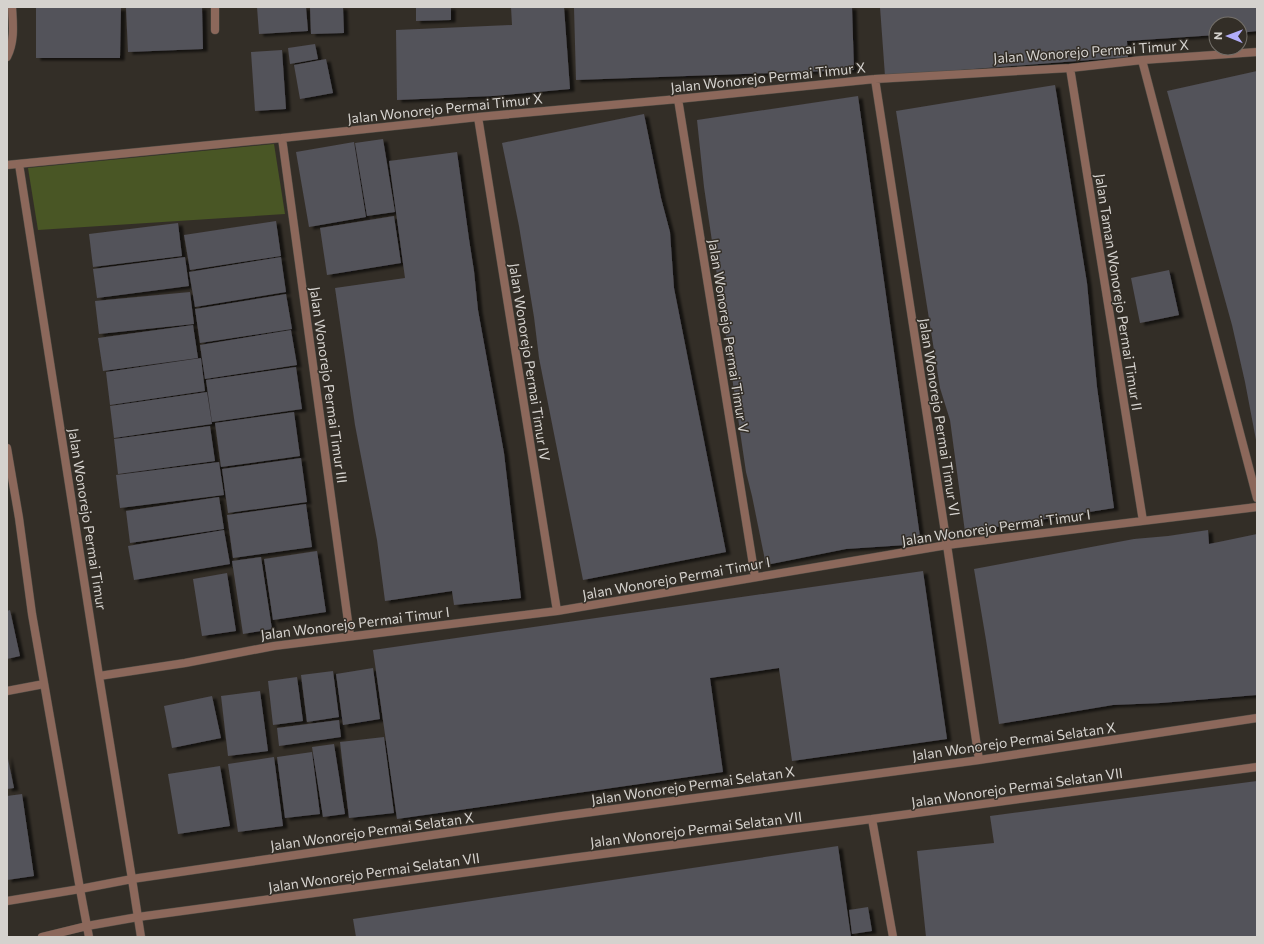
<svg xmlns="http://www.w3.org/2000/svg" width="1264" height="944" font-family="Commissioner,sans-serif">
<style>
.green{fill:#495625}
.building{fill:#53525a;filter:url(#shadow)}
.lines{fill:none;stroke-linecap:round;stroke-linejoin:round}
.street-casing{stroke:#504c45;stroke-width:9}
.street{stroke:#8c685b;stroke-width:8}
.labels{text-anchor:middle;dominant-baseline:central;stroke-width:3;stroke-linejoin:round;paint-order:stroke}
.street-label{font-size:14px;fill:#d5d2ce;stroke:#332e27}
</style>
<defs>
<filter id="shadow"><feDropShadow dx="4.5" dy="2.5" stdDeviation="1" flood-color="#0009"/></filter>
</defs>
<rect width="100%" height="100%" fill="#332e27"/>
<path class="green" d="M 274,144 L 285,214 L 38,230 L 28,168 Z"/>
<path class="building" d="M 166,7 L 202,7 L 203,49 L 128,52 L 126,8 Z
M 257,7 L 306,7 L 308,31 L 259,34 Z
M 310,7 L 343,7 L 344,33 L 311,34 Z
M 416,7 L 451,7 L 451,20 L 416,21 Z
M 511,7 L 564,7 L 570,89 L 493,96 L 397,100 L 396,30 L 512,25 Z
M 594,7 L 852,7 L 854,70 L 576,80 L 574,8 Z
M 880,7 L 1257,7 L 1257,31 L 1240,33 L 1240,24 L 1216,24 L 1216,35 L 1127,41 L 1128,57 L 885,76 Z
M 36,8 L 121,8 L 120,58 L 36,58 Z
M 315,44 L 318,59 L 290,64 L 288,48 Z
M 282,50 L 286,109 L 255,111 L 251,52 Z
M 326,59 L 333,93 L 300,99 L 294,65 Z
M 1257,71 L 1257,440 L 1256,440 L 1245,382 L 1232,325 L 1167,91 Z
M 1055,85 L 1087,283 L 1097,387 L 1114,508 L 965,532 L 950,420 L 940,388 L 896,111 Z
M 858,96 L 921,544 L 846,549 L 766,565 L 752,496 L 746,472 L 704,187 L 697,120 Z
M 644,114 L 661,198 L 670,232 L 674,288 L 726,552 L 583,580 L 539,358 L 534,317 L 519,226 L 502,143 Z
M 383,139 L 395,212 L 367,216 L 355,143 Z
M 354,142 L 366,217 L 309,227 L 296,152 Z
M 457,152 L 469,239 L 474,271 L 478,310 L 504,453 L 521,598 L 454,605 L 452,591 L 385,601 L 377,540 L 355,425 L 335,288 L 405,278 L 389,161 Z
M 394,216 L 401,263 L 327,275 L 320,228 Z
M 276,221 L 281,256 L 190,270 L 184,235 Z
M 178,223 L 182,256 L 93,267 L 89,234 Z
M 185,257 L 189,286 L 97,298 L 93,269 Z
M 281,257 L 286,292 L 195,307 L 189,272 Z
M 1169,270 L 1179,315 L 1140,323 L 1131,278 Z
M 190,292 L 194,324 L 99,334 L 95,301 Z
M 286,294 L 292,329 L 200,343 L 195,309 Z
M 193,325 L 198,358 L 103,371 L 98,338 Z
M 291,330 L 297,365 L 205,379 L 200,345 Z
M 201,358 L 205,391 L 110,405 L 106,372 Z
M 296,367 L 302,409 L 212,422 L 206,380 Z
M 207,392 L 212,424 L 114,438 L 110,406 Z
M 294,412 L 300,456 L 221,467 L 215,423 Z
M 210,426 L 215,461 L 118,474 L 114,439 Z
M 301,458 L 307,502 L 228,513 L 222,469 Z
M 219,462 L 224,495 L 120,508 L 116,475 Z
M 219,497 L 224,529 L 130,543 L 126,511 Z
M 306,504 L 312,547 L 233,558 L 227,515 Z
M 224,530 L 230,564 L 134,580 L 128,546 Z
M 1208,530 L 1209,544 L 1257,534 L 1257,695 L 1161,703 L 1113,705 L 999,724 L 986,640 L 974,569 L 1134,539 L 1168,536 Z
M 317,551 L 326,612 L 273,620 L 264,559 Z
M 261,557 L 272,629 L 243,634 L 232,561 Z
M 923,571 L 947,739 L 792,761 L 779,668 L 710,678 L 723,772 L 397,819 L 373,650 Z
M 227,573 L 236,631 L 202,636 L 193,579 Z
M 10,610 L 20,656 L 7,659 L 7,611 Z
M 373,668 L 380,719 L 343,725 L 336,674 Z
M 333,671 L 339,717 L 307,722 L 301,675 Z
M 297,677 L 303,721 L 273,725 L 268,681 Z
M 260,691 L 268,751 L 228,756 L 221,696 Z
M 212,696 L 221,738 L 172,748 L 164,706 Z
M 339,720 L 341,737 L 279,746 L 277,728 Z
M 384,737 L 394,813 L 349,818 L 340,742 Z
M 334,744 L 345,814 L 323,817 L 312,747 Z
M 312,752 L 320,814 L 285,818 L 277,757 Z
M 7,754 L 14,788 L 7,789 Z
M 274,757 L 283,826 L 238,832 L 228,764 Z
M 220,766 L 230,826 L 178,834 L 168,774 Z
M 1257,781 L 1257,937 L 1006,937 L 1005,931 L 1006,937 L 926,937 L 917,851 L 994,843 L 990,816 Z
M 22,794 L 34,876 L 7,880 L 7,796 Z
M 838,846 L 851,937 L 356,937 L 353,919 Z
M 868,907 L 872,931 L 852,934 L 849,910 Z"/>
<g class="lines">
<g class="street-casing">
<path id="street" d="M 215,7 L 215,30
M 7,57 C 15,41 13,24 12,7
M 1142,60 L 1257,498
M 1070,68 L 1143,521
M 875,79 L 947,545 L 979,760
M 678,99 L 755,577
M 478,117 L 557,611
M 282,138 L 350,636
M 19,164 L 99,676 L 132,879 L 141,937
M 7,165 L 282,138 L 478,117 L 678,99 L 875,79 L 1070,68 L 1142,60 L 1257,52
M 7,448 L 19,518 L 32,614 L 80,889 L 89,937
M 99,676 L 185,663 L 274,646 L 557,611 L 947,545 L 1257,507
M 7,691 L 44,684
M 872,819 L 893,937
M 7,901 L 80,889 L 132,879 L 562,816 L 979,760 L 1257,718
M 42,937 L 87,926 L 138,917 L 572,858 L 872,819 L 1257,767"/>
</g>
<use href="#street" class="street"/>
</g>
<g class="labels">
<g class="street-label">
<text transform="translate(1091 51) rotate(-4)">Jalan Wonorejo Permai Timur X</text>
<text transform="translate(768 77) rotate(-6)">Jalan Wonorejo Permai Timur X</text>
<text transform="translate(445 108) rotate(-6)">Jalan Wonorejo Permai Timur X</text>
<text transform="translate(1119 292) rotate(81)">Jalan Taman Wonorejo Permai Timur II</text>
<text transform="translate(729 336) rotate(81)">Jalan Wonorejo Permai Timur V</text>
<text transform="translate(530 362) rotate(81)">Jalan Wonorejo Permai Timur IV</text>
<text transform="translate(329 385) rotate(82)">Jalan Wonorejo Permai Timur III</text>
<text transform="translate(940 417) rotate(81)">Jalan Wonorejo Permai Timur VI</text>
<text transform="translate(88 519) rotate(81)">Jalan Wonorejo Permai Timur</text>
<text transform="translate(996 527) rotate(-8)">Jalan Wonorejo Permai Timur I</text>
<text transform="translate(676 578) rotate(-10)">Jalan Wonorejo Permai Timur I</text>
<text transform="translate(355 623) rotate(-7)">Jalan Wonorejo Permai Timur I</text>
<text transform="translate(1014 741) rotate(-8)">Jalan Wonorejo Permai Selatan X</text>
<text transform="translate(693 785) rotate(-8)">Jalan Wonorejo Permai Selatan X</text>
<text transform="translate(1017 787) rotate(-8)">Jalan Wonorejo Permai Selatan VII</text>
<text transform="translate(696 829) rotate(-7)">Jalan Wonorejo Permai Selatan VII</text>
<text transform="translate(372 831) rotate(-8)">Jalan Wonorejo Permai Selatan X</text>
<text transform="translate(374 872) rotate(-8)">Jalan Wonorejo Permai Selatan VII</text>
</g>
</g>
<rect width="1264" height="944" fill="none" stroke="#d5d2ce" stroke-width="16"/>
<g transform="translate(1228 36) rotate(271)"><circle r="19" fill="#332e27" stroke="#74706a"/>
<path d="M0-3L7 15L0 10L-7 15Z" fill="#b2adf9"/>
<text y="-6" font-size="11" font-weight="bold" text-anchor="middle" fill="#d5d2ce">N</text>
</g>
</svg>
